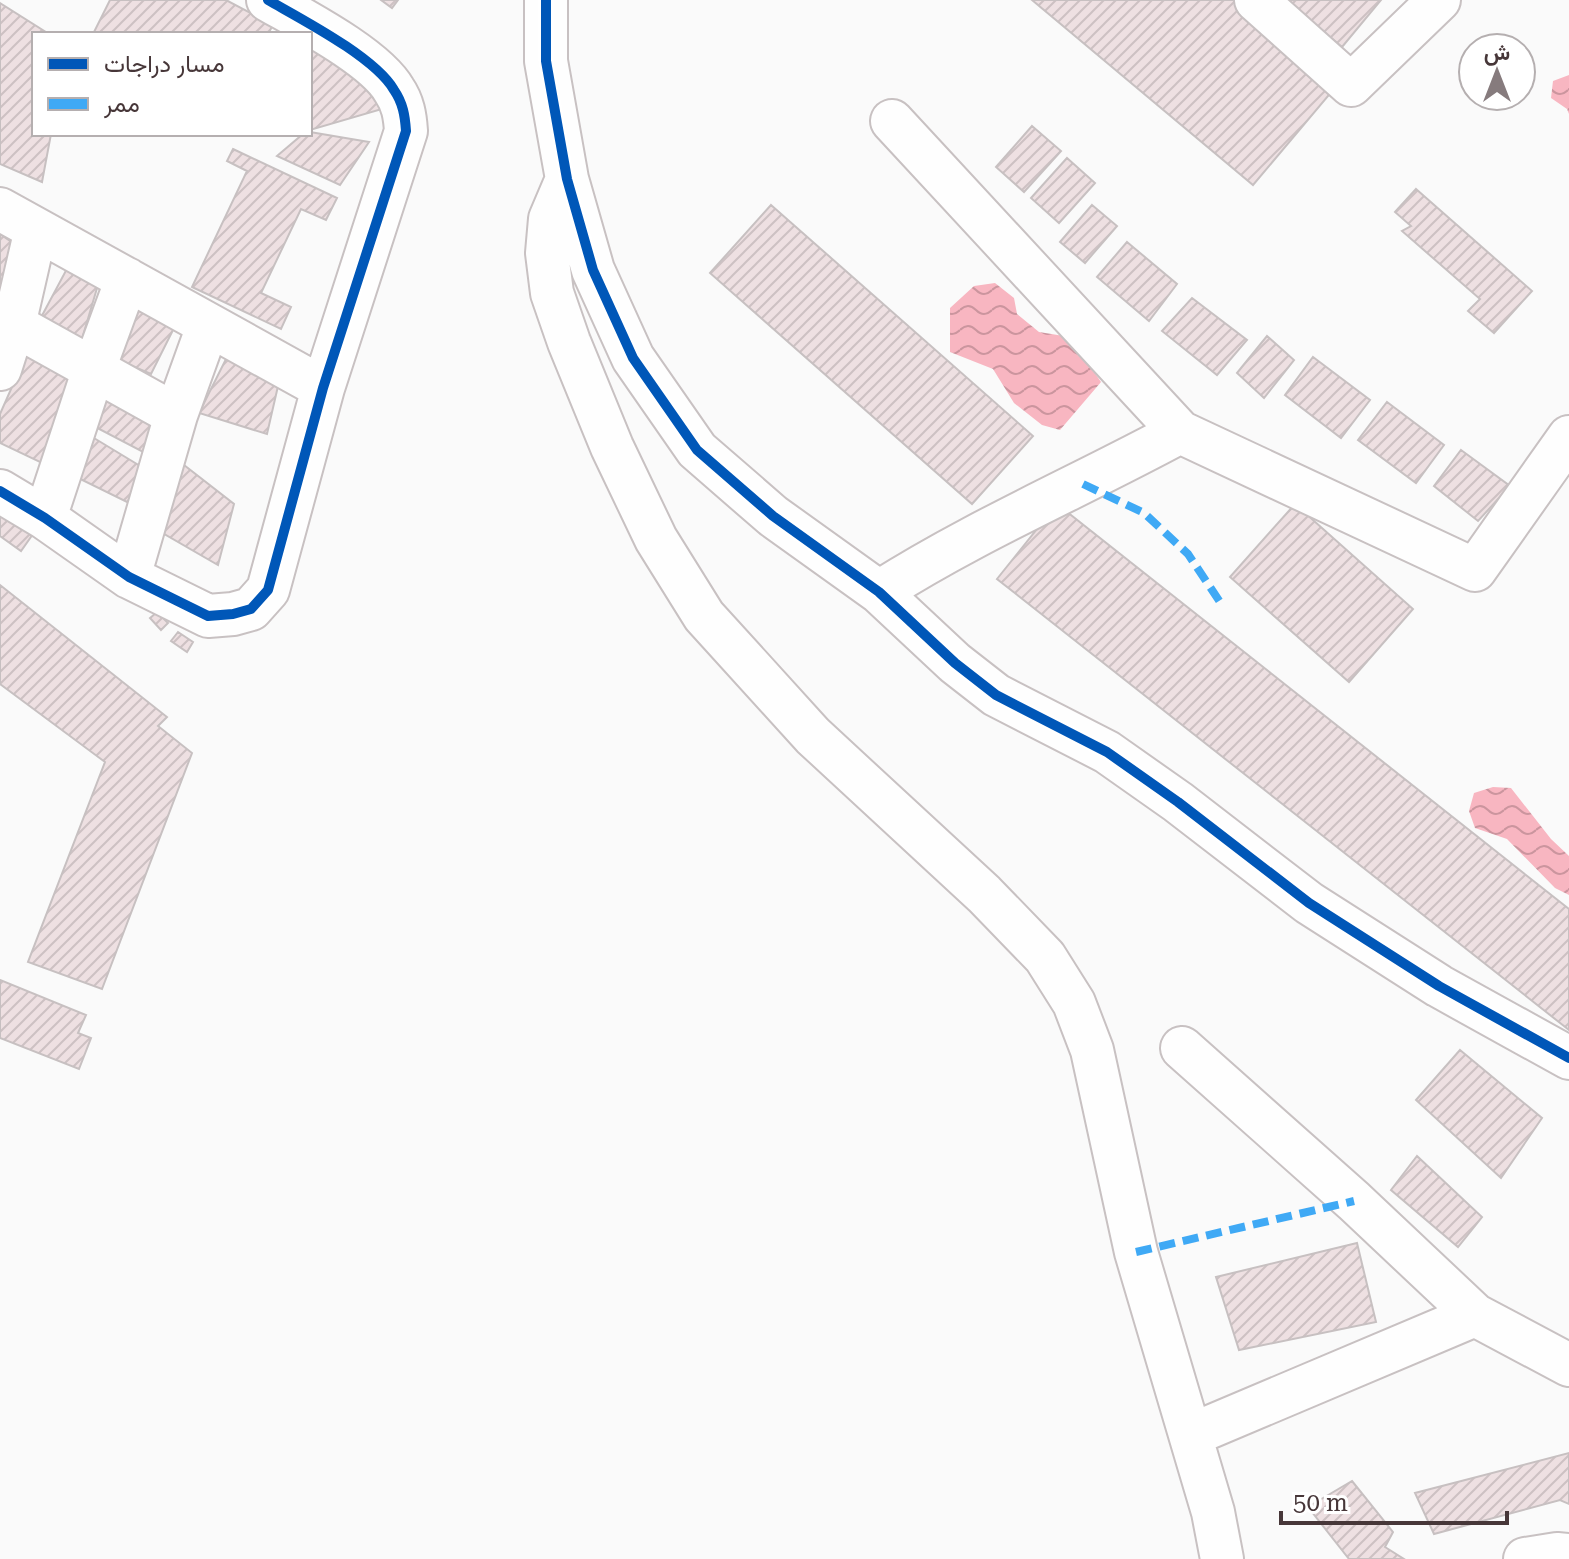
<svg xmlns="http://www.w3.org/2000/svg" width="1569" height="1559" font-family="'Roboto Serif',Vazirmatn,serif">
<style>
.water{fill:url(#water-waves)}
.building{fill:url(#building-hatch);stroke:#c7c0c1;stroke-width:2}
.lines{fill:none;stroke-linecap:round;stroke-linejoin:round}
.minor-casing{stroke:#c8c1c2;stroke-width:46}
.minor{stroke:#fefefe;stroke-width:42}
.quiet{stroke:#3fa9f5;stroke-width:8;stroke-dasharray:16 8;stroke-linecap:butt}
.cycleway-casing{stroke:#fff;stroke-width:15}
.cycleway{stroke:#0057b8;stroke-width:10}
</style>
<defs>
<pattern id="water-waves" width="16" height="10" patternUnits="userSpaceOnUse" patternTransform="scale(2)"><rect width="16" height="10" fill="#f8b6c1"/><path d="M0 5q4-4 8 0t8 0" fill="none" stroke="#cb959e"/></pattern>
<pattern id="building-hatch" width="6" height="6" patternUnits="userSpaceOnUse" patternTransform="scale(2)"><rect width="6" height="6" fill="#eee0e2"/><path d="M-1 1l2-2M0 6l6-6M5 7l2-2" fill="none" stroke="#cdc1c3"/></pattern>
</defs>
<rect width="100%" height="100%" fill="#fafafa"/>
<path class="water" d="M 1569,75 L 1569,114 L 1567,109 L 1551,98 L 1553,81 Z
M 995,283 L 1014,298 L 1017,314 L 1039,332 L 1070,337 L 1101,382 L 1060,430 L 1042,425 L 1014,403 L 993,369 L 950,352 L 950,308 L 974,286 Z
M 1493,787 L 1511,788 L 1551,839 L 1569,856 L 1569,895 L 1555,888 L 1507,839 L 1475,828 L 1469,811 L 1474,793 Z"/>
<path class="building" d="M 110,0 L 226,0 L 273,25 L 268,34 L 98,34 L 94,32 Z
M 381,0 L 398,0 L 392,8 Z
M 1032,0 L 1233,0 L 1339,83 L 1253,185 Z
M 1286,0 L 1381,0 L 1342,47 Z
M 0,3 L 49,34 L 34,34 L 34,134 L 51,134 L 42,182 L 0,164 Z
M 326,37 L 382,109 L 310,130 L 310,42 Z
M 1032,126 L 1061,151 L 1024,192 L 996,167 Z
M 310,132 L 369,142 L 340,185 L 277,156 L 303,134 Z
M 233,149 L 337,198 L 326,220 L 301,209 L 261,293 L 291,307 L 281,329 L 192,287 L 247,171 L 227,161 Z
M 1067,158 L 1095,183 L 1059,223 L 1031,198 Z
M 1416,189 L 1532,291 L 1494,333 L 1468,311 L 1480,299 L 1402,231 L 1411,226 L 1395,212 Z
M 771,205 L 1033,436 L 972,504 L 710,273 Z
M 1092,205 L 1117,226 L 1085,263 L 1060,242 Z
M 0,234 L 13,243 L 0,293 Z
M 1127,242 L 1177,284 L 1149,321 L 1097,277 Z
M 70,263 L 100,278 L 82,339 L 37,325 Z
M 131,291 L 177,322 L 151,374 L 111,357 Z
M 1192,298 L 1247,340 L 1217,375 L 1162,331 Z
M 1267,336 L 1294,360 L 1264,398 L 1237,373 Z
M 230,351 L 281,373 L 267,434 L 199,413 Z
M 27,353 L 75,379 L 42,463 L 0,443 L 0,414 Z
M 1313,357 L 1370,400 L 1341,438 L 1285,395 Z
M 98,382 L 168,424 L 147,454 L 82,420 Z
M 1387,402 L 1444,445 L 1416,483 L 1358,440 Z
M 84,432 L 150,472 L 127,502 L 64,471 Z
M 1461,450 L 1510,486 L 1478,521 L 1434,486 Z
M 175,458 L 234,504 L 218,565 L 147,524 Z
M 1057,504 L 1569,909 L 1569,1030 L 997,579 Z
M 1295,504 L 1413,609 L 1349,682 L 1230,577 Z
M 0,510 L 33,534 L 21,551 L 0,536 Z
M 0,585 L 167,717 L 158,726 L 192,753 L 102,989 L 28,962 L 105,762 L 0,684 Z
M 157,612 L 168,623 L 161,630 L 150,618 Z
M 178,632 L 193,642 L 187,652 L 171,641 Z
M 0,980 L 86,1015 L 78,1033 L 91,1038 L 79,1069 L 0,1038 Z
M 1460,1050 L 1542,1118 L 1501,1178 L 1416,1100 Z
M 1417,1156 L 1482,1217 L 1458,1247 L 1391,1190 Z
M 1357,1243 L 1376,1322 L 1239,1350 L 1216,1277 Z
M 1569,1453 L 1569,1504 L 1560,1500 L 1434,1534 L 1415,1493 Z
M 1352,1481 L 1393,1532 L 1385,1547 L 1404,1559 L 1349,1559 L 1308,1507 Z"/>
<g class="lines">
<g class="minor-casing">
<path id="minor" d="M 546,0 L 546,61 L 567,179 L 593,270 L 633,358 L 697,450 L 773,516 L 879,592 L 955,663 L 996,695 L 1107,752 L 1178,802 L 1309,903 L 1439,986 L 1569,1058
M 1256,0 L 1351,85 L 1439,0
M 892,121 L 1180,432 L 1475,570 L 1569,437
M 567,179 L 550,219 L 547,253 L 552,293 L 569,342 L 612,447 L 656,539 L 704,616 L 813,736 L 984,894 L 1045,957 L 1074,1003 L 1092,1050 L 1136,1252 L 1213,1512 L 1222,1559
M 0,209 L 323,388
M 0,317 L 176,415
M 0,369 L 14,325 L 36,229
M 0,491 L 45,518 L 129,577 L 208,616 L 233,614 L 251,609 L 268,590 L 323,388 L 406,131 C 405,116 403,103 394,90 C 375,57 301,19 268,0
M 45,518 L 94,369 L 127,279
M 129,577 L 176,415 L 208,326
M 879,592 C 975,531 1080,486 1180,432
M 1182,1048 L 1354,1201 L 1475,1315 L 1569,1365
M 1191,1435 L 1475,1315
M 1525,1559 L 1557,1554 L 1569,1555"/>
</g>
<use href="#minor" class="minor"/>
<path class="quiet" d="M 1083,484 L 1144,513 L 1188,554 L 1222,605
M 1136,1252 L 1354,1201"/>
<g class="cycleway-casing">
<path id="cycleway" d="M 546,0 L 546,61 L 567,179 L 593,270 L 633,358 L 697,450 L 773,516 L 879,592 L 955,663 L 996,695 L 1107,752 L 1178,802 L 1309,903 L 1439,986 L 1569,1058
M 0,491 L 45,518 L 129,577 L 208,616 L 233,614 L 251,609 L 268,590 L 323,388 L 406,131 C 405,116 403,103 394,90 C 375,57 301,19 268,0"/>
</g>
<use href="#cycleway" class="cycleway"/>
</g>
<rect x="32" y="32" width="280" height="104" fill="#ffffff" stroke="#b5afb0" stroke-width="2"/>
<rect x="48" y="58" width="40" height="12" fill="#0057b8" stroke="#b5afb0" stroke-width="2"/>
<text x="104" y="72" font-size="24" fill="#473739">مسار دراجات</text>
<rect x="48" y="98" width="40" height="12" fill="#3fa9f5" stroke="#b5afb0" stroke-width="2"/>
<text x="104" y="112" font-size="24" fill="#473739">ممر</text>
<g transform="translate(1497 72)"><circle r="38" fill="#ffffff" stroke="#b5afb0" stroke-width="2"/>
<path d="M0-6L14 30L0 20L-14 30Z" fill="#867b7d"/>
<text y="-12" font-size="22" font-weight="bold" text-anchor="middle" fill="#473739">ش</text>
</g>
<path d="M1281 1511v12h226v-12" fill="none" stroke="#473739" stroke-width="4"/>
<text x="1293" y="1511" font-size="24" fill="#473739" stroke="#ffffff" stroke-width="6" paint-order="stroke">50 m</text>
</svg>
